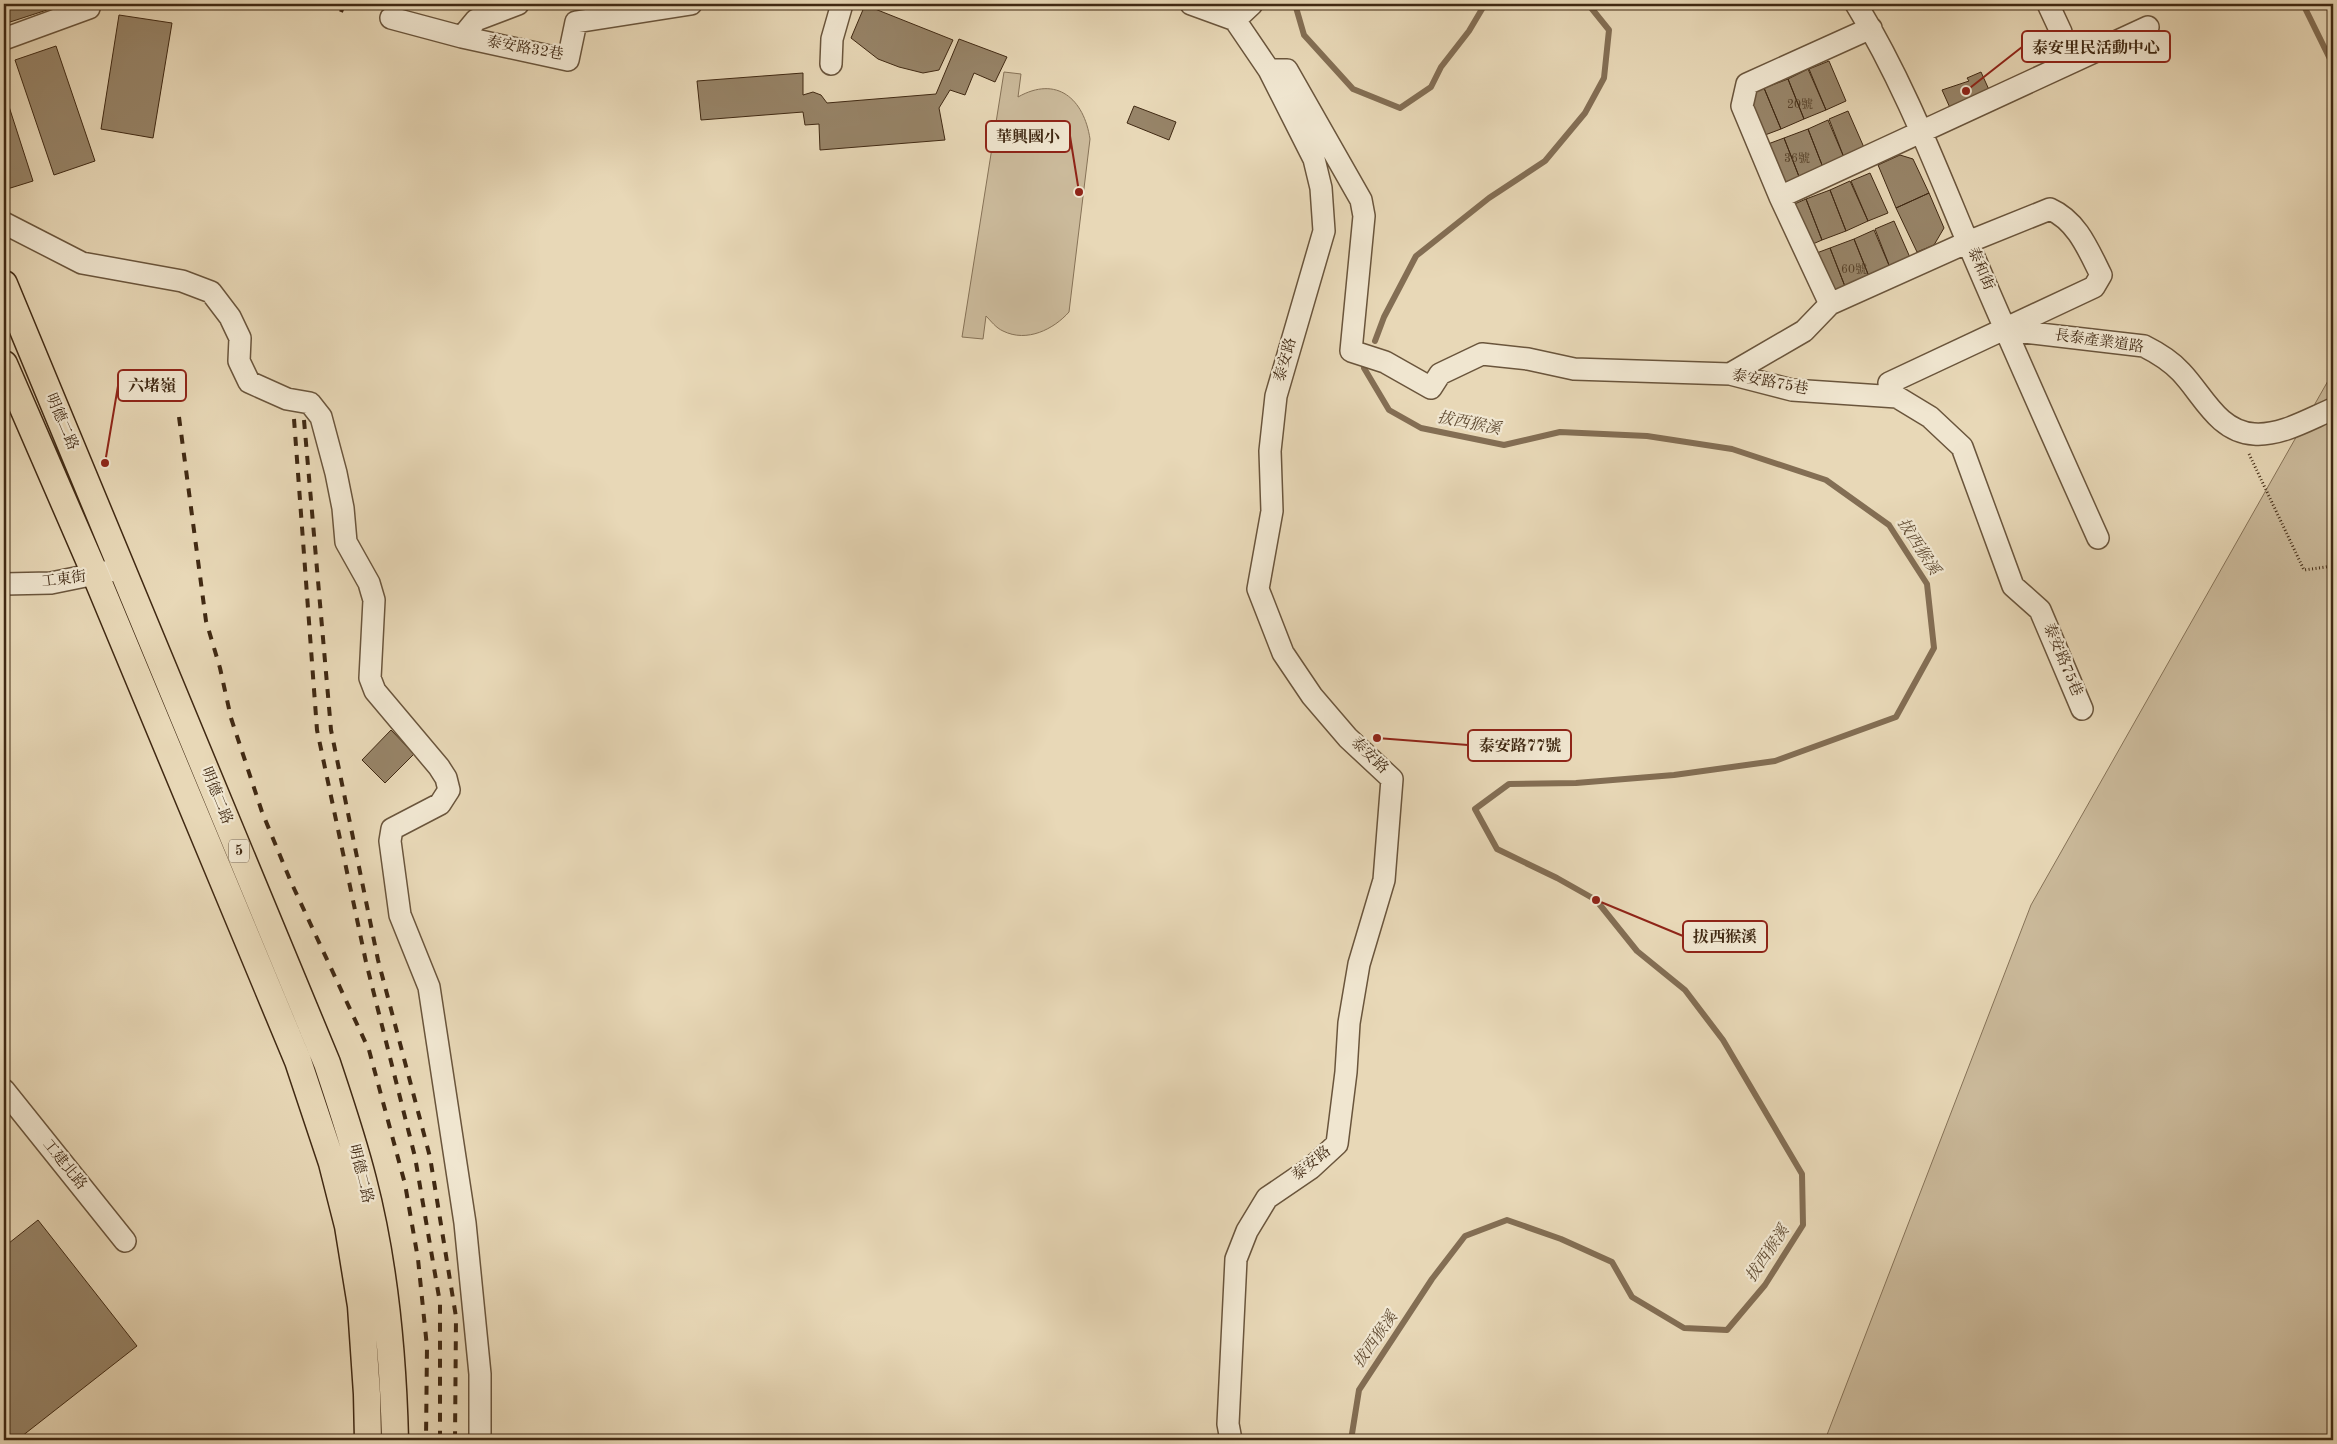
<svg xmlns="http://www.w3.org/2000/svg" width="2337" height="1444" font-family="'Old Standard TT','Noto Serif TC',serif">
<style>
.green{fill:#cbba9b;stroke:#867257}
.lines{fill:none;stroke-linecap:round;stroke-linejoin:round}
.stream{stroke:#836e54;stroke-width:6}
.building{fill:#978468;stroke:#402913}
.minor-casing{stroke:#6a553c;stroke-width:24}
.major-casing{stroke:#402913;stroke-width:29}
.path{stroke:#402913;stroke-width:3;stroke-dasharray:1 2.5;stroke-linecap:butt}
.minor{stroke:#f0e6d0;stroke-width:21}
.major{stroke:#e8d8b7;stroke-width:26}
.rail{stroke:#402913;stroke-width:4;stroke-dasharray:9 9;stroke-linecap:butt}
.labels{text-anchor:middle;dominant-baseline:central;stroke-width:4.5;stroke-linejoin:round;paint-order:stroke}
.number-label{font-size:12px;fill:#564028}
.shield{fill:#f0e6d0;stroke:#75624c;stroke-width:1}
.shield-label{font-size:14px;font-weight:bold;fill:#402913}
.street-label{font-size:15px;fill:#402913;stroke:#f0e6d0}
.water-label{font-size:16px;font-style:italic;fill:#614c33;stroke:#f0e6d0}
.leader{fill:none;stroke:#8f2418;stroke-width:2}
.callout-dot{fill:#8f2418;stroke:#f0e6d0;stroke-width:2}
.callout{fill:#f0e6d0;stroke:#8f2418;stroke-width:2}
.callout-label{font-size:16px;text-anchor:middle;font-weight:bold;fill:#402913}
</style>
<rect width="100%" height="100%" fill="#e8d8b7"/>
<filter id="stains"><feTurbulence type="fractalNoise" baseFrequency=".004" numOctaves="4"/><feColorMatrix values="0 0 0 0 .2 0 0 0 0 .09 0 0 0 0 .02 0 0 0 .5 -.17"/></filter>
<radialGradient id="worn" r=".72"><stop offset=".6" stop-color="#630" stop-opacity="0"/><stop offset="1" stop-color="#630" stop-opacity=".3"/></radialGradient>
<path class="green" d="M 1004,72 L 1021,74 L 1018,97 C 1057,75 1084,99 1090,139 L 1069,312 C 1054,329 1027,343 1003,331 C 996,328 991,321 986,316 L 983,339 L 962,337 Z
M 2333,372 L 2333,1440 L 1825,1440 L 2031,905 Z"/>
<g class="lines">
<path class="stream" d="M 1295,4 L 1304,35 L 1353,89 L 1400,108 L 1431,87 L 1441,67 L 1469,31 L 1485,4
M 2303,4 L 2333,65
M 1375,341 L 1384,317 L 1416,256 L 1489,198 L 1545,161 L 1585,113 L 1604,78 L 1609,30 L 1588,4
M 1351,1440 L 1359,1390 L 1432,1279 L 1465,1236 L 1507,1220 L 1561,1239 L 1612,1262 L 1632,1297 L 1684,1328 L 1727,1330 L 1765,1285 L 1803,1225 L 1802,1174 L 1723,1040 L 1685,990 L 1637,951 L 1596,900 L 1557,878 L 1497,849 L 1475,809 L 1509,784 L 1576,783 L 1674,775 L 1775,761 L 1896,717 L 1934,648 L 1927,584 L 1889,525 L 1826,480 L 1732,449 L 1647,436 L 1560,432 L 1504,445 L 1421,428 L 1389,410 L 1364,368"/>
</g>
<path class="building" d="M 4,4 L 52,4 L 53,8 L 4,24 Z
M 865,5 L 953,40 L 939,70 L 923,73 L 899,67 L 878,59 L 851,38 Z
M 119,15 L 172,23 L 153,138 L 101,129 Z
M 959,39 L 1007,57 L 995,82 L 974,73 L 965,95 L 950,90 L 939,108 L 945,140 L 820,150 L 819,124 L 805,125 L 803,112 L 701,120 L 697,81 L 803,73 L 803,95 L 813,92 L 821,95 L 827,103 L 936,94 Z
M 56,46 L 95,161 L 54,175 L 15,60 Z
M 1829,61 L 1846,101 L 1826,110 L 1809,69 Z
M 1808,69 L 1826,110 L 1804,119 L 1788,79 Z
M 1981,72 L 1990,92 L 1951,110 L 1942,90 L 1969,81 L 1967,78 Z
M 1788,79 L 1804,119 L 1781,129 L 1764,88 Z
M 1764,88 L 1781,129 L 1765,135 L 1748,94 Z
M 4,91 L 33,181 L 4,190 Z
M 1134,106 L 1176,122 L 1169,140 L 1127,123 Z
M 1848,111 L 1866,152 L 1845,160 L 1829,119 Z
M 1828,120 L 1845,160 L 1824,170 L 1808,129 Z
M 1808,129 L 1824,170 L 1800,179 L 1784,138 Z
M 1784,138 L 1800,179 L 1784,185 L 1768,144 Z
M 1900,155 L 1913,159 L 1929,193 L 1896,208 L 1878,165 Z
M 1870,173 L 1888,213 L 1868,221 L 1851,181 Z
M 1850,181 L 1868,221 L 1846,231 L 1830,190 Z
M 1830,190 L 1846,231 L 1822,240 L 1806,199 Z
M 1929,193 L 1944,228 L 1934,245 L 1917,252 L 1896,208 Z
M 1806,199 L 1822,240 L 1806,247 L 1790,206 Z
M 1894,221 L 1912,262 L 1891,270 L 1875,229 Z
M 1874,230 L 1891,270 L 1870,279 L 1854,239 Z
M 1854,239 L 1870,279 L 1846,289 L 1830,248 Z
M 1830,248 L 1846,289 L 1830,295 L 1814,254 Z
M 391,730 L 414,754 L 385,783 L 362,760 Z
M 38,1220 L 137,1346 L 17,1440 L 4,1440 L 4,1247 Z"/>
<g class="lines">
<g class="minor-casing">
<path id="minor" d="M 1191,4 L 1235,20 L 1269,70 L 1314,159 L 1321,188 L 1324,231 L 1276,396 L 1270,451 L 1272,511 L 1258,589 L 1283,653 L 1312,696 L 1348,738 L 1392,779 L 1384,880 L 1359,964 L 1349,1023 L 1346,1072 L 1337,1144 L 1311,1168 L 1267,1198 L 1247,1231 L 1236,1259 L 1228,1424 L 1231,1440
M 1856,4 C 1902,79 1934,162 1968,243 C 2010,342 2054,440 2098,538
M 2048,4 L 2061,32 L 2064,65
M 391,18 L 462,37 L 568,60 L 576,22 L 691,4
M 1235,20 L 1252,4
M 462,37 L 476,20 L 518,4
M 4,39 L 89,8 L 90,4
M 831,64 L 832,39 L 842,4
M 1269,70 L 1287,70 L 1361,200 L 1364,216 L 1351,351 L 1385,362 L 1431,388 L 1440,374 L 1482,354 L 1528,359 L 1574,369 L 1730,374 L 1792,390 L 1897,397 L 1930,417 L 1962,447 L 2013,586 L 2040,610 L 2082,709
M 1780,197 L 2148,27
M 4,223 L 82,263 L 182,281 L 211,292 L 230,317 L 240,338 L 239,361 L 249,382 L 287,399 L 310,403 L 321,417 L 336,473 L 343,508 L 346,542 L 369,583 L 374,600 L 370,678 L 375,691 L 439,767 L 446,778 L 449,790 L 440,804 L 392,829 L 390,841 L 400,915 L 429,987 L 465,1223 L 480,1374 L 480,1440
M 1830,304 L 1780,197 L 1742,106 L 1747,84 L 1871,28
M 2006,330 L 2144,346 C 2158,353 2170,360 2181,372 C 2203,395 2218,432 2254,434 C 2281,436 2309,419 2333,409
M 1730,374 L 1804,331 L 1830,304 L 1968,242 L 2050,209 C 2077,221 2088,249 2101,275 L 2094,287 L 1889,383
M 4,584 L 51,583 L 110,571
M 4,1090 L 125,1241"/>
</g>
<g class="major-casing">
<path id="major" d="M 4,284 L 327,1063 C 340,1102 353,1140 363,1180 C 384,1261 393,1357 395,1440
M 4,364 L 96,576 L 298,1061 L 332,1163 L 348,1226 L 361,1306 L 367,1394 L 368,1440"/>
</g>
<path class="path" d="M 2249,454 L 2304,570 L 2333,566"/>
<use href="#minor" class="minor"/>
<use href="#major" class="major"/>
<path class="rail" d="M 331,8 L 332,4
M 341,12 L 344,4
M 179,417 L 206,621 L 220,668 L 231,718 L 262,812 L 291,882 L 369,1050 L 405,1184 L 418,1259 L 427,1347 L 426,1440
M 294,419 L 317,730 L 366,962 L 415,1157 L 440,1303 L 440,1440
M 304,420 L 331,730 L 378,960 L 430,1157 L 456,1317 L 455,1440"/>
</g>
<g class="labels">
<g class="number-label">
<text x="1800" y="105">20號</text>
<text x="1797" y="159">36號</text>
<text x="1854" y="270">60號</text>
</g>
<rect class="shield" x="229" y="839.5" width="20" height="23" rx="4"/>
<g class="shield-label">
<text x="239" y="851">5</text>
</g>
<g class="street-label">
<text transform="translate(525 49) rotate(10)">泰安路32巷</text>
<text transform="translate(1980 269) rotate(67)">泰和街</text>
<text transform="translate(2099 342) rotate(8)">長泰產業道路</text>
<text transform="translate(1286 360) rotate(-74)">泰安路</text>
<text transform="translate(1770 383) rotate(11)">泰安路75巷</text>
<text transform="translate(61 422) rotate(67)">明德二路</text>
<text transform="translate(64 580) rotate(-7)">工東街</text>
<text transform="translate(2062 660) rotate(67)">泰安路75巷</text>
<text transform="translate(1369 756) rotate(44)">泰安路</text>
<text transform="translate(216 796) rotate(68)">明德二路</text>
<text transform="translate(1312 1164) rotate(-39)">泰安路</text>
<text transform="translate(64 1165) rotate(51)">工建北路</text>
<text transform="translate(360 1174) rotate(76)">明德二路</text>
</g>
<g class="water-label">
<text transform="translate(1469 424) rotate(11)">拔西猴溪</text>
<text transform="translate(1918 547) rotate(57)">拔西猴溪</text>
<text transform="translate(1768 1254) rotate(-56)">拔西猴溪</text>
<text transform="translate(1376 1340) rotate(-55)">拔西猴溪</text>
</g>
</g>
<path class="leader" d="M1966 91L2022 47M1079 192L1070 136M105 463L118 386M1377 738L1468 745M1596 900L1683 936"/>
<g class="callout-dot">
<circle cx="1966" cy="91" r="5"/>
<circle cx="1079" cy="192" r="5"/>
<circle cx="105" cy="463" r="5"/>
<circle cx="1377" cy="738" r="5"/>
<circle cx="1596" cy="900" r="5"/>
</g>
<g class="callout">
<rect x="2022" y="31" width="148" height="31" rx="5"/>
<rect x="986" y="121" width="84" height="31" rx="5"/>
<rect x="118" y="370" width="68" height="31" rx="5"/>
<rect x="1468" y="730" width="103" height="31" rx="5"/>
<rect x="1683" y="921" width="84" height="31" rx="5"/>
</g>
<g class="callout-label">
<text x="2096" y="53">泰安里民活動中心</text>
<text x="1028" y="142">華興國小</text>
<text x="152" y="391">六堵嶺</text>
<text x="1520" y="751">泰安路77號</text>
<text x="1725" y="942">拔西猴溪</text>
</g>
<rect width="2337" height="1444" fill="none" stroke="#e8d8b7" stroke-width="20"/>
<rect x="5" y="5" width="2327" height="1434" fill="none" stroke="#402913" stroke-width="2.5"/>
<rect x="10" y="10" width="2317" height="1424" fill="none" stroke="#402913"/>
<rect width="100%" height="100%" filter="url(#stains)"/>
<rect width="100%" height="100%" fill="url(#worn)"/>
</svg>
